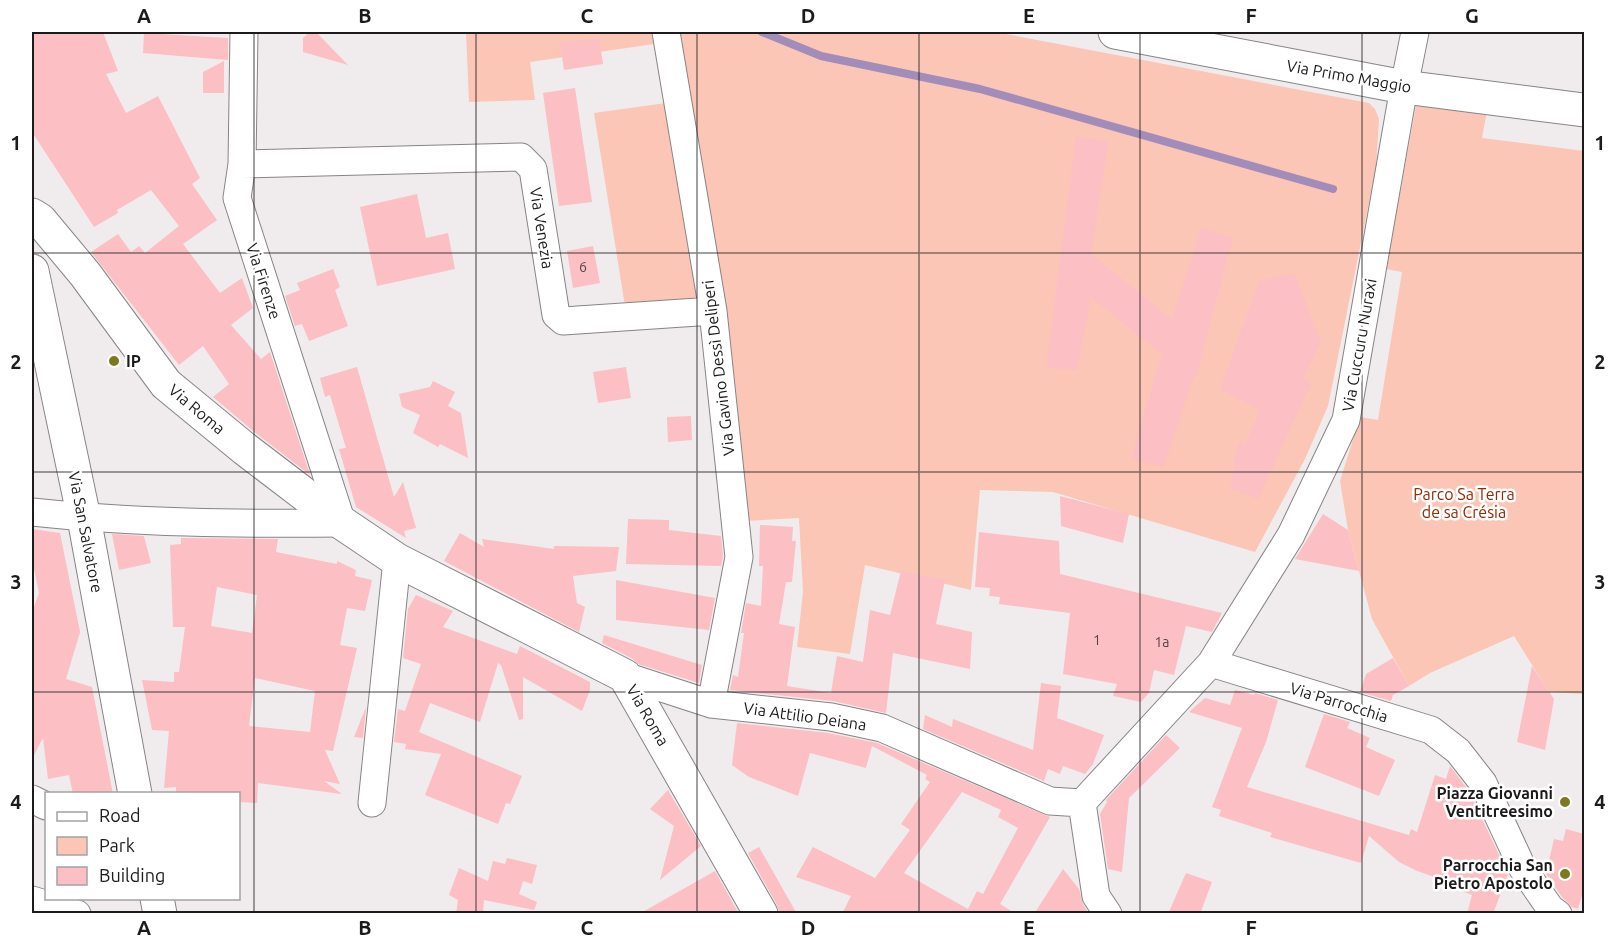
<svg xmlns="http://www.w3.org/2000/svg" width="1616" height="945" font-family="Ubuntu,sans-serif">
<style>
.green{fill:#fbc6b6}
.lines{fill:none;stroke-linecap:round;stroke-linejoin:round}
.stream{stroke:#a28cb9;stroke-width:8}
.building{fill:#fcbfc3;fill-rule:evenodd}
.street-casing{stroke:#888485;stroke-width:29}
.secondary-casing{stroke:#888485;stroke-width:35}
.street{stroke:#fff;stroke-width:27}
.secondary{stroke:#fff;stroke-width:33}
.grid{fill:none;stroke:#1c1a1b;stroke-width:1.5;stroke-opacity:0.55}
.poi-dot{fill:#7d791f;stroke:#fff;stroke-width:2}
.labels{text-anchor:middle;dominant-baseline:central;stroke-width:5;stroke-linejoin:round;paint-order:stroke}
.number-label{font-size:14px;fill:#544345}
.street-label{font-size:16px;fill:#1c1a1b;stroke:#fff}
.poi-label{font-size:16px;font-weight:bold;fill:#1c1a1b;stroke:#fff;text-anchor:end}
.park-label{font-size:16px;fill:#922900;stroke:#fff}
.neatline{fill:none;stroke:#1c1a1b;stroke-width:2}
.grid-label{font-size:20px;text-anchor:middle;font-weight:bold;fill:#1c1a1b}
</style>
<rect width="100%" height="100%" fill="#f0ebed"/>
<path class="green" d="M 466,32 L 651,32 L 654,44 L 530,62 L 535,100 L 469,102 Z
M 677,32 L 995,32 L 1369,103 L 1375,109 L 1379,119 L 1376,168 L 1328,406 L 1305,459 L 1255,552 L 1053,492 L 980,490 L 971,590 L 865,565 L 850,654 L 797,647 L 803,592 L 799,518 L 745,521 L 730,340 L 703,170 Z
M 666,103 L 702,299 L 625,306 L 594,113 Z
M 1416,106 L 1487,111 L 1482,138 L 1584,151 L 1584,694 L 1549,692 L 1514,636 L 1430,673 L 1409,686 L 1372,619 L 1348,530 L 1340,481 L 1360,417 L 1378,420 L 1402,272 L 1386,269 Z"/>
<g class="lines">
<path class="stream" d="M 762,32 L 821,56 L 980,89 L 1333,189"/>
</g>
<path class="building" d="M 32,32 L 103,32 L 118,71 L 106,74 L 126,113 L 158,96 L 200,178 L 192,184 L 217,220 L 183,244 L 220,293 L 242,278 L 253,308 L 231,325 L 261,359 L 270,352 L 310,475 L 257,434 L 213,397 L 229,384 L 203,346 L 179,365 L 91,252 L 118,234 L 131,252 L 139,246 L 145,253 L 179,226 L 151,190 L 117,210 L 118,213 L 94,227 L 32,132 Z
M 310,32 L 316,32 L 348,65 L 303,52 L 303,38 Z
M 144,33 L 228,38 L 228,60 L 143,53 Z
M 599,38 L 603,64 L 564,70 L 560,43 Z
M 224,61 L 224,93 L 203,93 L 203,72 Z
M 575,88 L 592,202 L 559,206 L 543,93 Z
M 1076,136 L 1109,142 L 1091,254 L 1172,319 L 1201,228 L 1233,238 L 1196,377 L 1194,376 L 1164,467 L 1131,459 L 1162,354 L 1091,298 L 1077,370 L 1046,368 Z
M 417,194 L 426,238 L 448,233 L 455,269 L 377,286 L 360,207 Z
M 593,246 L 600,283 L 573,288 L 567,251 Z
M 333,269 L 340,287 L 335,290 L 348,326 L 309,341 L 302,324 L 295,326 L 285,296 L 300,290 L 297,283 Z
M 1294,273 L 1321,342 L 1303,378 L 1311,384 L 1258,499 L 1230,488 L 1238,442 L 1245,445 L 1260,410 L 1220,390 L 1259,281 Z
M 357,367 L 394,497 L 403,482 L 416,528 L 404,531 L 406,538 L 356,507 L 339,449 L 346,448 L 330,395 L 325,397 L 320,378 Z
M 626,367 L 631,398 L 598,403 L 593,372 Z
M 433,381 L 455,392 L 448,406 L 461,413 L 468,458 L 440,444 L 438,447 L 413,433 L 420,415 L 402,407 L 399,394 L 430,387 Z
M 691,416 L 692,440 L 668,442 L 667,417 Z
M 1060,496 L 1129,514 L 1123,543 L 1061,526 Z
M 1323,514 L 1348,530 L 1359,571 L 1295,559 Z
M 628,519 L 669,520 L 669,530 L 721,536 L 723,556 L 721,566 L 626,564 Z
M 760,525 L 793,527 L 792,541 L 796,541 L 792,582 L 786,582 L 779,624 L 795,627 L 787,686 L 831,693 L 837,656 L 863,662 L 870,610 L 890,615 L 901,571 L 945,580 L 936,624 L 972,632 L 970,669 L 893,653 L 886,713 L 833,701 L 730,690 L 733,675 L 738,677 L 744,633 L 741,633 L 746,603 L 761,606 L 763,566 L 759,566 Z
M 32,529 L 60,533 L 80,632 L 66,679 L 92,687 L 113,794 L 73,794 L 69,775 L 48,779 L 43,738 L 32,759 L 32,612 L 39,593 L 32,559 Z
M 979,532 L 1059,541 L 1060,574 L 1222,613 L 1212,632 L 1186,626 L 1174,675 L 1154,670 L 1149,693 L 1141,702 L 1113,696 L 1117,684 L 1063,674 L 1070,613 L 999,604 L 1000,597 L 989,596 L 990,588 L 975,587 Z
M 460,533 L 484,547 L 482,539 L 554,549 L 554,546 L 619,547 L 616,571 L 573,576 L 577,603 L 585,607 L 579,632 L 444,561 Z
M 112,534 L 144,536 L 151,563 L 119,570 Z
M 181,538 L 278,539 L 276,552 L 337,564 L 337,561 L 356,570 L 355,576 L 372,580 L 365,611 L 347,608 L 340,645 L 357,648 L 333,751 L 325,750 L 340,784 L 324,781 L 342,794 L 258,783 L 257,803 L 238,802 L 238,794 L 176,794 L 176,787 L 164,788 L 169,731 L 152,730 L 142,680 L 174,682 L 174,672 L 179,672 L 185,627 L 173,627 L 170,545 L 181,544 ZM 217,587 L 257,595 L 252,633 L 211,626 ZM 255,678 L 315,691 L 310,732 L 249,726 Z
M 616,580 L 715,598 L 709,630 L 616,620 Z
M 416,595 L 453,611 L 443,627 L 517,654 L 520,646 L 590,682 L 590,690 L 582,711 L 523,677 L 523,719 L 519,720 L 501,665 L 498,663 L 480,722 L 430,703 L 419,732 L 522,776 L 510,804 L 506,803 L 498,824 L 425,795 L 441,754 L 405,749 L 406,744 L 394,742 L 398,709 L 405,711 L 421,664 L 403,658 L 408,609 Z
M 604,635 L 702,665 L 699,683 L 638,664 L 633,659 L 602,643 Z
M 1393,658 L 1409,686 L 1393,695 L 1391,701 L 1360,692 L 1366,674 Z
M 1532,666 L 1554,699 L 1545,750 L 1517,742 Z
M 1041,683 L 1061,686 L 1057,718 L 1104,735 L 1093,764 L 1085,774 L 1063,766 L 1060,774 L 1048,769 L 1044,781 L 923,729 L 925,715 L 952,727 L 953,719 L 1033,750 Z
M 1235,690 L 1254,695 L 1255,693 L 1278,700 L 1266,742 L 1247,787 L 1409,835 L 1411,829 L 1417,832 L 1435,775 L 1446,779 L 1450,766 L 1469,791 L 1508,874 L 1493,914 L 1467,914 L 1472,895 L 1456,889 L 1458,885 L 1417,871 L 1399,862 L 1369,836 L 1361,863 L 1270,837 L 1272,833 L 1219,816 L 1221,810 L 1212,807 L 1242,728 L 1189,712 L 1205,698 L 1230,705 Z
M 366,707 L 363,738 L 354,737 Z
M 1324,714 L 1350,722 L 1347,728 L 1370,738 L 1366,747 L 1395,760 L 1379,796 L 1305,767 Z
M 737,723 L 828,733 L 877,743 L 1050,817 L 1000,904 L 1016,914 L 842,914 L 851,896 L 796,877 L 813,847 L 875,878 L 910,830 L 901,824 L 930,782 L 925,779 L 927,775 L 872,746 L 866,768 L 810,753 L 798,796 L 749,777 L 732,765 ZM 962,792 L 1001,810 L 998,817 L 1018,828 L 983,894 L 977,891 L 968,909 L 904,873 Z
M 1166,735 L 1180,748 L 1129,798 L 1122,872 L 1108,869 L 1100,814 L 1107,802 L 1106,800 Z
M 668,790 L 701,846 L 660,880 L 674,826 L 650,809 Z
M 1566,829 L 1584,834 L 1584,889 L 1578,909 L 1572,907 L 1562,897 L 1546,874 L 1554,839 L 1563,841 Z
M 759,847 L 797,914 L 780,914 L 777,905 L 748,853 Z
M 507,858 L 537,865 L 532,884 L 523,881 L 519,894 L 537,902 L 534,910 L 484,900 L 483,914 L 456,914 L 458,900 L 449,895 L 459,868 L 488,881 L 493,861 L 505,864 Z
M 1063,869 L 1079,889 L 1083,904 L 1089,914 L 1034,914 Z
M 715,871 L 739,914 L 639,914 Z
M 1186,873 L 1212,882 L 1200,914 L 1168,914 Z"/>
<g class="lines">
<g class="street-casing">
<path id="street" d="M 666,32 L 713,311 L 739,557 L 711,704
M 242,164 L 521,157 L 533,169 L 556,315 L 563,321 L 713,311
M 32,512 C 135,523 239,524 342,523 L 237,198 L 242,164 L 244,32
M 1211,663 L 1431,730 L 1458,751 L 1483,783 L 1523,869 L 1550,908 L 1558,914
M 625,676 L 711,704 L 831,717 L 882,728 L 1050,801 L 1082,803
M 32,799 L 46,806
M 372,803 L 397,560
M 1082,803 L 1211,663 L 1291,535 L 1346,420 L 1404,87 L 1415,32
M 1082,803 L 1096,896 L 1108,914
M 32,900 L 77,914"/>
</g>
<g class="secondary-casing">
<path id="secondary" d="M 1115,32 L 1404,87 L 1584,110
M 32,215 L 40,220 L 85,274 L 166,384 L 245,449 L 342,523 L 397,560 L 625,676 L 761,914
M 32,271 L 84,518 L 135,794
M 157,898 L 160,914"/>
</g>
<use href="#street" class="street"/>
<use href="#secondary" class="secondary"/>
</g>
<path class="grid" d="M 254,32 L 254,914M 476,32 L 476,914M 697,32 L 697,914M 919,32 L 919,914M 1140,32 L 1140,914M 1362,32 L 1362,914M 32,253 L 1584,253M 32,472 L 1584,472M 32,692 L 1584,692"/>
<g class="poi-dot">
<circle cx="114" cy="361" r="6"/>
<circle cx="1565" cy="802" r="6"/>
<circle cx="1565" cy="874" r="6"/>
</g>
<g class="labels">
<g class="number-label">
<text x="583" y="267">6</text>
<text x="1097" y="640">1</text>
<text x="1162" y="642">1a</text>
</g>
<g class="street-label">
<text transform="translate(1349 76) rotate(10)">Via Primo Maggio</text>
<text transform="translate(542 228) rotate(81)">Via Venezia</text>
<text transform="translate(264 281) rotate(72)">Via Firenze</text>
<text transform="translate(1359 345) rotate(-80)">Via Cuccuru Nuraxi</text>
<text transform="translate(718 368) rotate(-97)">Via Gavino Dessì Deliperi</text>
<text transform="translate(197 409) rotate(40)">Via Roma</text>
<text transform="translate(86 532) rotate(79)">Via San Salvatore</text>
<text transform="translate(1339 702) rotate(17)">Via Parrocchia</text>
<text transform="translate(648 715) rotate(60)">Via Roma</text>
<text transform="translate(805 716) rotate(8)">Via Attilio Deiana</text>
</g>
<g class="poi-label">
<text x="126" y="361" text-anchor="start">IP</text>
<text x="1553" y="793">Piazza Giovanni<tspan x="1553" dy="18">Ventitreesimo</tspan></text>
<text x="1553" y="865">Parrocchia San<tspan x="1553" dy="18">Pietro Apostolo</tspan></text>
</g>
<g class="park-label">
<text x="1464" y="494">Parco Sa Terra<tspan x="1464" dy="18">de sa Crésia</tspan></text>
</g>
</g>
<rect width="1616" height="945" fill="none" stroke="#ffffff" stroke-width="66"/>
<rect x="45" y="792" width="195" height="108" fill="#ffffff" stroke="#a4a3a4" stroke-width="1.5"/>
<rect x="57" y="812" width="30" height="9" fill="#ffffff" stroke="#a4a3a4" stroke-width="1.5"/>
<text x="99" y="822" font-size="18" fill="#1c1a1b">Road</text>
<rect x="57" y="837" width="30" height="18" fill="#fbc6b6" stroke="#a4a3a4" stroke-width="1.5"/>
<text x="99" y="852" font-size="18" fill="#1c1a1b">Park</text>
<rect x="57" y="867" width="30" height="18" fill="#fcbfc3" stroke="#a4a3a4" stroke-width="1.5"/>
<text x="99" y="882" font-size="18" fill="#1c1a1b">Building</text>
<rect x="33" y="33" width="1550" height="879" class="neatline"/>
<g class="grid-label">
<text x="144" y="23">A</text>
<text x="365" y="23">B</text>
<text x="587" y="23">C</text>
<text x="808" y="23">D</text>
<text x="1029" y="23">E</text>
<text x="1251" y="23">F</text>
<text x="1472" y="23">G</text>
<text x="16" y="150">1</text>
<text x="1600" y="150">1</text>
<text x="16" y="369">2</text>
<text x="1600" y="369">2</text>
<text x="16" y="589">3</text>
<text x="1600" y="589">3</text>
<text x="16" y="809">4</text>
<text x="1600" y="809">4</text>
<text x="144" y="935">A</text>
<text x="365" y="935">B</text>
<text x="587" y="935">C</text>
<text x="808" y="935">D</text>
<text x="1029" y="935">E</text>
<text x="1251" y="935">F</text>
<text x="1472" y="935">G</text>
</g>
</svg>
